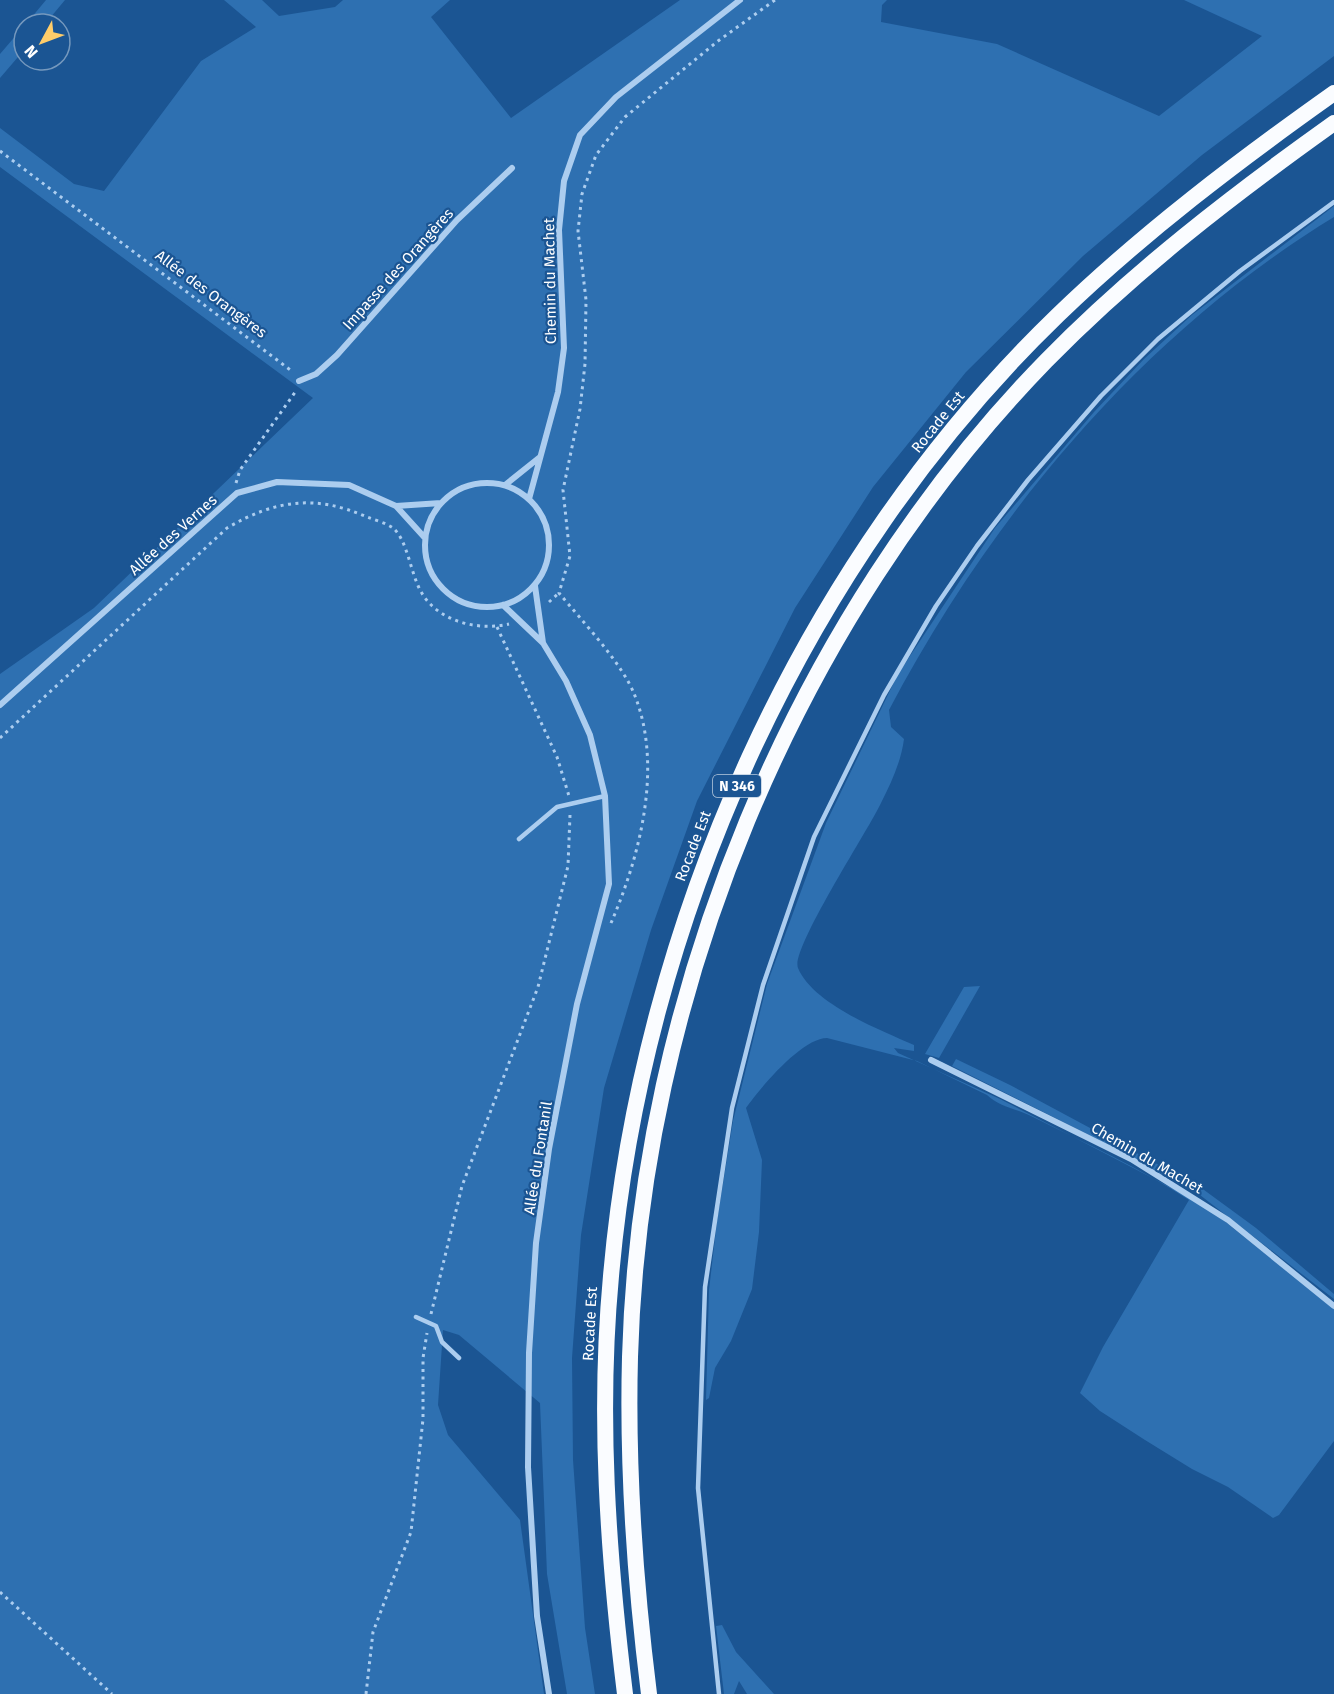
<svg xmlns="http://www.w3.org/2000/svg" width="1334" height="1694" font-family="'Fira Sans',sans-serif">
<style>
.green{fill:#2e70b1}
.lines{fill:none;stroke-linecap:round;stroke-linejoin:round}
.path{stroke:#accdef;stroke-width:3;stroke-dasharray:3 4.5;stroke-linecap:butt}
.service{stroke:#accdef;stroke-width:4.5}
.minor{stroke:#accdef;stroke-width:6}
.trunk{stroke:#fafcff;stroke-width:16}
.labels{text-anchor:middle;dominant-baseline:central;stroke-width:4.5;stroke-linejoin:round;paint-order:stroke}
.shield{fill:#1b5593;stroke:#bbccdf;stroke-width:1.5}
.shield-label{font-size:14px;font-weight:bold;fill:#fff}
.street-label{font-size:15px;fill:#fff;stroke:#1b5593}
</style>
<rect width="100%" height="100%" fill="#1b5593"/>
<path class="green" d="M 46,0 L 65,0 L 45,24 L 26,24 Z
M 224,0 L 262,0 L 279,16 L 335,7 L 343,0 L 450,0 L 431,17 L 511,118 L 680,0 L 887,0 L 882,5 L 881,22 L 997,44 L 1159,116 L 1262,36 L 1184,0 L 1334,0 L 1334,56 L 1202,155 L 1083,256 L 966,372 L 873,487 L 795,608 L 697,801 L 651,930 L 604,1088 L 581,1235 L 572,1358 L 573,1460 L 585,1628 L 595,1694 L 567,1694 L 547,1574 L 540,1403 L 459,1335 L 443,1330 L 438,1405 L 448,1435 L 520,1520 L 544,1694 L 0,1694 L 0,674 L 94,608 L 313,398 L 0,167 L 0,128 L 74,184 L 104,191 L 201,61 L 256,27 Z
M 24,26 L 24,50 L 0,78 L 0,54 Z
M 1334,206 L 1334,217 C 1144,333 992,514 889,710 L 891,727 L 904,739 C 901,762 891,783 881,803 C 869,829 790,950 798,968 C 813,1004 880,1030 914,1045 L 914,1051 L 894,1048 L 898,1053 L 1000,1099 L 1189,1197 L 1212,1211 L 1334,1309 L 1334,1441 L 1279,1515 L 1273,1518 L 1228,1487 L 1192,1469 L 1145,1440 L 1100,1411 L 1080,1393 L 1103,1347 L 1189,1200 C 1140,1168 1085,1143 1033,1117 C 1018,1109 999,1107 987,1095 L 917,1061 L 827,1038 C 802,1038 760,1088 746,1108 L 762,1160 L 759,1232 L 752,1289 L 731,1341 L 715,1368 L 709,1398 L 706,1400 L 709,1290 L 717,1221 L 733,1121 L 767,984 L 826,823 L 898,674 L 995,528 L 1094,412 L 1144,359 L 1192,315 Z
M 980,986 L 939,1058 L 925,1054 L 964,987 Z
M 956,1059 L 1010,1085 L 1200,1187 L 1256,1228 L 1334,1294 L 1334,1299 L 1200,1195 L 1107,1144 L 952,1066 Z
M 722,1625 L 736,1652 L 774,1694 L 747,1694 L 739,1681 L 734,1694 L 724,1694 L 716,1626 Z"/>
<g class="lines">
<path class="path" d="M 0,151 L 293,372
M 236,483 L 240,470 L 296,391
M 549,602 L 559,593
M 497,627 L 557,757 L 569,796
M 0,738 L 227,528 C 275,500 315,494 367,517 C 375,520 386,523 393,528 C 406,539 410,567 417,583 C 430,619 474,632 509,624
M 611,923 C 640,856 663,767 635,696 C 623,664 582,621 559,593 L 570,556 L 563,490 L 580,409 L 585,364 L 586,300 L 578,231 L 582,194 L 596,155 L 625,117 L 718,41 L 775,0
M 431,1314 L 462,1186 L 538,987 L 568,866 L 570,815
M 0,1592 L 112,1694
M 366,1694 L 373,1632 L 411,1532 L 423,1419 L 423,1358 L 427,1333"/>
<path class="service" d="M 519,839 L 557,807 L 605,796
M 416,1317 L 436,1326 L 442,1342 L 459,1358
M 719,1694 L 698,1488 L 705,1287 L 732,1108 L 763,985 L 814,837 L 884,695 L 936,606 L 977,546 L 1028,480 L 1101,396 L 1158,339 L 1240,271 L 1334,202"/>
<path class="minor" d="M 299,381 L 316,374 L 337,355 L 457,220 L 512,168
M425 545a62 62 0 1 1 124 0a62 62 0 1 1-124 0Z
M 505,485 L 540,457
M 529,499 L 558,392 L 564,348 L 559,230 L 564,181 L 580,135 L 616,97 L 740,0
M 396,506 L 441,503
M 535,586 L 543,643
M 503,605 L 543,643 L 566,681 L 590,735 L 605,796 L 609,884 L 577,1004 L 549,1149 L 536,1243 L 529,1353 L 528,1467 L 537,1616 L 549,1694
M 0,705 L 237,493 L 277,482 L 349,485 L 396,506 L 425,538
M 931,1060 L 1131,1159 L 1228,1220 L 1334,1306"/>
<path class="trunk" d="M 625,1694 C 608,1555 598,1415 611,1276 C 642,922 802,562 1058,315 C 1143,233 1238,161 1334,93
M 649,1694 C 635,1582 627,1470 630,1357 C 640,996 794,620 1046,361 C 1133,272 1233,195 1334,123"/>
</g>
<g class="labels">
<rect class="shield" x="713" y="775" width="48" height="22" rx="4.5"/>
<g class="shield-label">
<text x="737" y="786">N 346</text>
</g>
<g class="street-label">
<text transform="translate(398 269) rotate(-48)">Impasse des Orangères</text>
<text transform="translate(550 281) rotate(-91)">Chemin du Machet</text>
<text transform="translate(211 294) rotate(37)">Allée des Orangères</text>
<text transform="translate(938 422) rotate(-51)">Rocade Est</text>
<text transform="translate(173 535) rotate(-42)">Allée des Vernes</text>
<text transform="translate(693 846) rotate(-69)">Rocade Est</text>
<text transform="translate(538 1158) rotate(-81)">Allée du Fontanil</text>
<text transform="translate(1147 1158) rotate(30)">Chemin du Machet</text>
<text transform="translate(590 1324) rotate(-87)">Rocade Est</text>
</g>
</g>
<g transform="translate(42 42) rotate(229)"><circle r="28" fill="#1b5593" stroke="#7699be" stroke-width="1.5"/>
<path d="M0-4.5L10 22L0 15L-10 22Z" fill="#ffcd6a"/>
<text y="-9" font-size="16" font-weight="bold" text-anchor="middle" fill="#ffffff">N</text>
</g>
</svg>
